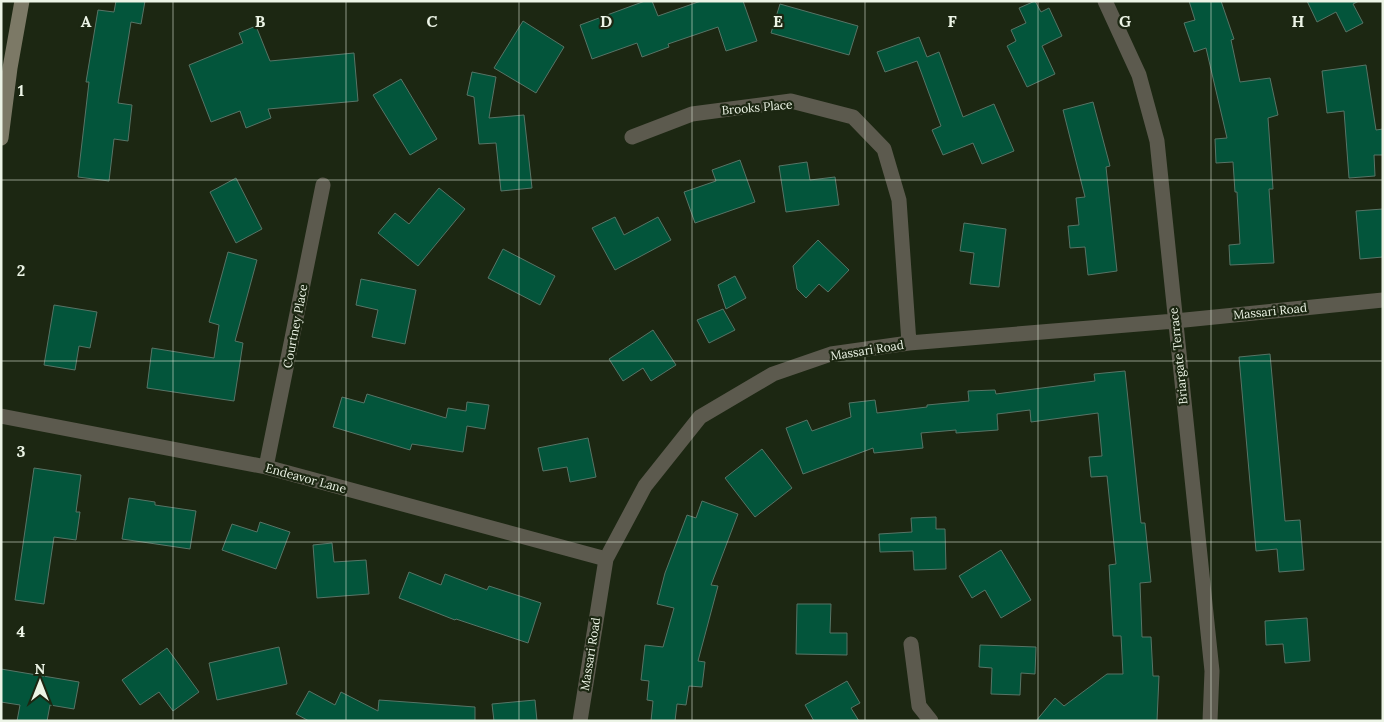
<svg xmlns="http://www.w3.org/2000/svg" width="1384" height="722" font-family="Lora,serif">
<style>
.building{fill:#03553b;stroke:#577466}
.lines{fill:none;stroke-linecap:round;stroke-linejoin:round}
.street{stroke:#5c5a4e;stroke-width:15}
.secondary{stroke:#7c7966;stroke-width:15}
.grid{fill:none;stroke:#ecf4e6;stroke-width:1;stroke-opacity:0.55}
.labels{text-anchor:middle;dominant-baseline:central;stroke-width:4.5;stroke-linejoin:round;paint-order:stroke}
.street-label{font-size:12px;fill:#ecf4e6;stroke:#1c2712}
.grid-label{font-size:16px;text-anchor:middle;font-weight:bold;fill:#ecf4e6;stroke:#1c2712;stroke-width:4.5;stroke-linejoin:round;paint-order:stroke}
</style>
<rect width="100%" height="100%" fill="#1c2712"/>
<path class="building" d="M 116,1 L 145,1 L 141,24 L 131,22 L 118,103 L 132,105 L 128,141 L 114,139 L 109,181 L 78,177 L 89,82 L 86,82 L 98,10 L 114,12 Z
M 645,1 L 652,1 L 658,16 L 701,1 L 743,1 L 757,41 L 726,51 L 718,27 L 668,44 L 669,47 L 642,57 L 637,43 L 592,59 L 580,25 Z
M 1035,1 L 1041,12 L 1049,8 L 1062,36 L 1042,46 L 1055,74 L 1027,87 L 1007,46 L 1016,41 L 1011,30 L 1026,23 L 1019,8 Z
M 1189,1 L 1221,1 L 1234,39 L 1231,40 L 1240,82 L 1270,78 L 1278,115 L 1268,118 L 1273,189 L 1269,189 L 1274,263 L 1230,265 L 1229,245 L 1240,244 L 1237,192 L 1235,192 L 1233,162 L 1216,163 L 1215,139 L 1227,138 L 1206,48 L 1194,52 L 1184,23 L 1195,20 Z
M 1307,1 L 1359,1 L 1353,4 L 1363,23 L 1346,32 L 1336,12 L 1317,22 Z
M 780,4 L 858,26 L 849,55 L 771,33 Z
M 523,21 L 564,47 L 536,93 L 494,68 Z
M 256,26 L 270,61 L 354,53 L 358,101 L 268,109 L 271,118 L 246,128 L 240,111 L 211,122 L 189,65 L 243,43 L 239,33 Z
M 919,37 L 927,57 L 939,52 L 963,117 L 994,104 L 1014,151 L 982,164 L 973,143 L 943,155 L 932,130 L 941,126 L 917,61 L 885,72 L 877,52 Z
M 1366,65 L 1376,130 L 1383,129 L 1383,155 L 1374,155 L 1375,176 L 1349,178 L 1344,111 L 1327,113 L 1322,71 Z
M 472,72 L 496,77 L 489,118 L 524,115 L 532,188 L 501,191 L 496,143 L 479,144 L 474,97 L 467,95 Z
M 401,79 L 437,139 L 410,155 L 373,95 Z
M 1093,102 L 1110,166 L 1106,167 L 1117,271 L 1088,275 L 1085,247 L 1070,248 L 1068,226 L 1079,225 L 1076,198 L 1085,197 L 1063,110 Z
M 740,160 L 755,202 L 695,223 L 684,192 L 716,181 L 712,170 Z
M 807,162 L 810,180 L 835,177 L 839,205 L 786,212 L 779,166 Z
M 236,178 L 262,229 L 236,243 L 210,192 Z
M 439,188 L 465,209 L 418,266 L 378,233 L 395,213 L 409,224 Z
M 1383,209 L 1383,257 L 1360,259 L 1356,211 Z
M 615,217 L 624,235 L 658,217 L 671,240 L 615,270 L 592,228 Z
M 964,223 L 1006,229 L 999,287 L 970,284 L 974,253 L 960,251 Z
M 818,240 L 849,270 L 828,292 L 819,284 L 806,298 L 797,289 L 793,266 Z
M 503,249 L 555,276 L 540,305 L 488,278 Z
M 228,252 L 257,260 L 235,341 L 243,343 L 234,401 L 147,388 L 152,348 L 214,358 L 219,325 L 209,322 Z
M 735,276 L 746,298 L 726,309 L 718,285 Z
M 361,279 L 416,290 L 405,344 L 372,337 L 378,310 L 356,305 Z
M 54,305 L 97,312 L 90,348 L 79,346 L 75,370 L 44,365 Z
M 723,309 L 735,330 L 709,343 L 697,320 Z
M 653,330 L 676,365 L 651,381 L 643,368 L 623,381 L 609,359 Z
M 1270,354 L 1285,521 L 1300,520 L 1304,570 L 1279,572 L 1277,549 L 1256,551 L 1239,357 Z
M 1125,371 L 1141,523 L 1145,523 L 1151,582 L 1140,583 L 1142,637 L 1151,637 L 1153,676 L 1159,676 L 1157,721 L 1036,721 L 1055,698 L 1064,706 L 1107,674 L 1123,674 L 1121,636 L 1113,636 L 1109,565 L 1116,564 L 1107,476 L 1091,477 L 1089,457 L 1102,456 L 1098,413 L 1031,422 L 1030,410 L 997,414 L 998,430 L 956,433 L 956,430 L 921,433 L 923,448 L 874,453 L 873,448 L 803,474 L 786,428 L 807,420 L 812,431 L 851,417 L 849,403 L 875,400 L 877,413 L 927,407 L 927,405 L 969,401 L 968,391 L 995,390 L 996,394 L 1095,381 L 1094,374 Z
M 367,394 L 446,418 L 448,408 L 466,411 L 467,402 L 489,405 L 485,429 L 467,426 L 463,452 L 412,444 L 410,450 L 333,427 L 342,397 L 364,403 Z
M 588,438 L 596,477 L 570,482 L 567,467 L 543,471 L 538,448 Z
M 762,449 L 792,488 L 755,517 L 725,478 Z
M 34,468 L 81,475 L 76,512 L 80,512 L 76,540 L 54,537 L 44,604 L 15,600 Z
M 129,498 L 155,502 L 155,505 L 196,511 L 190,549 L 122,539 Z
M 702,501 L 738,514 L 711,585 L 718,586 L 698,661 L 705,662 L 702,687 L 689,686 L 686,705 L 677,704 L 675,721 L 651,721 L 653,701 L 647,700 L 649,681 L 641,680 L 645,645 L 663,647 L 674,608 L 657,604 L 665,573 L 687,515 L 696,518 Z
M 936,517 L 936,529 L 945,529 L 946,569 L 914,570 L 913,551 L 880,552 L 879,534 L 912,532 L 911,518 Z
M 260,522 L 290,532 L 276,569 L 222,550 L 232,524 L 257,532 Z
M 332,543 L 334,562 L 366,560 L 369,594 L 317,598 L 313,545 Z
M 1001,550 L 1031,600 L 1001,618 L 985,590 L 972,598 L 959,576 Z
M 409,572 L 441,585 L 445,574 L 487,590 L 489,586 L 541,603 L 528,643 L 456,619 L 455,620 L 399,598 Z
M 797,604 L 831,604 L 830,633 L 847,633 L 847,655 L 796,654 Z
M 1307,618 L 1310,661 L 1285,663 L 1283,644 L 1266,645 L 1265,621 Z
M 980,645 L 1036,647 L 1035,674 L 1021,673 L 1020,695 L 991,694 L 992,668 L 979,667 Z
M 279,647 L 287,684 L 217,700 L 209,663 Z
M 167,648 L 199,692 L 173,711 L 159,692 L 140,705 L 122,680 Z
M 1,669 L 79,682 L 74,709 L 50,705 L 47,721 L 17,721 L 20,705 L 1,702 Z
M 847,681 L 860,703 L 851,708 L 859,721 L 814,721 L 805,705 Z
M 309,691 L 335,705 L 341,692 L 378,711 L 379,700 L 475,707 L 475,721 L 309,721 L 296,714 Z
M 535,700 L 537,721 L 494,721 L 492,704 Z"/>
<g class="lines">
<path class="street" d="M 1105,1 L 1139,75 L 1157,141 L 1212,671 L 1210,721
M 632,137 L 692,114 L 791,101 L 853,117 L 884,149 L 899,200 L 909,343
M 1,416 L 266,467 L 606,559
M 266,467 L 323,185
M 911,644 L 919,706 L 931,721
M 580,721 L 606,559 L 645,486 L 700,417 L 773,374 L 831,354 L 909,343 L 1175,321 L 1383,300"/>
<path class="secondary" d="M 1,138 L 10,68 L 22,1"/>
</g>
<path class="grid" d="M 173,1 L 173,721M 346,1 L 346,721M 519,1 L 519,721M 692,1 L 692,721M 865,1 L 865,721M 1038,1 L 1038,721M 1211,1 L 1211,721M 1,180 L 1383,180M 1,361 L 1383,361M 1,542 L 1383,542"/>
<g class="labels">
<g class="street-label">
<text transform="translate(757 107) rotate(-5)">Brooks Place</text>
<text transform="translate(1270 311) rotate(-6)">Massari Road</text>
<text transform="translate(295 326) rotate(-79)">Courtney Place</text>
<text transform="translate(867 350) rotate(-9)">Massari Road</text>
<text transform="translate(1178 356) rotate(-96)">Briargate Terrace</text>
<text transform="translate(306 478) rotate(15)">Endeavor Lane</text>
<text transform="translate(590 654) rotate(-81)">Massari Road</text>
</g>
</g>
<g class="grid-label">
<text x="86" y="27">A</text>
<text x="260" y="27">B</text>
<text x="432" y="27">C</text>
<text x="606" y="27">D</text>
<text x="778" y="27">E</text>
<text x="952" y="27">F</text>
<text x="1125" y="27">G</text>
<text x="1298" y="27">H</text>
<text x="21" y="96">1</text>
<text x="21" y="276">2</text>
<text x="21" y="457">3</text>
<text x="21" y="637">4</text>
</g>
<rect width="1384" height="722" fill="none" stroke="#ecf4e6" stroke-width="5"/>
<g transform="translate(40 682)" stroke="#1c2712" stroke-width="4" paint-order="stroke">
<path d="M0-4L9 19L0 12L-9 19Z" fill="#ecf4e6"/>
<text y="-8" font-size="14" font-weight="bold" text-anchor="middle" fill="#ecf4e6">N</text>
</g>
</svg>
